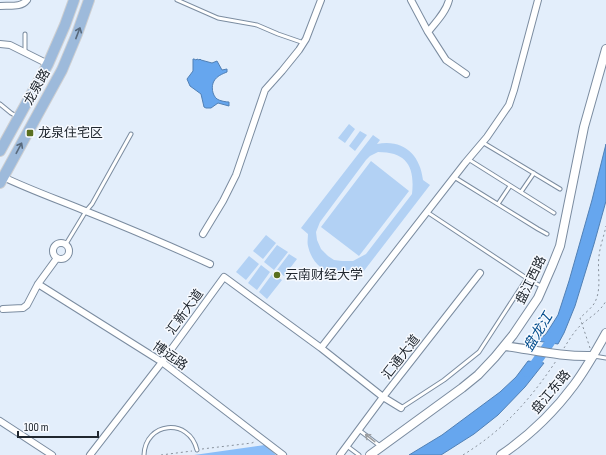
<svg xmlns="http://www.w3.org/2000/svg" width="606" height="455" font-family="'Sofia Sans Condensed','Noto Sans SC',sans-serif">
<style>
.green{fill:#b2d1f4;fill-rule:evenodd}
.forest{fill:#8abdf8}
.water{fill:#66a6ee;stroke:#5180b5}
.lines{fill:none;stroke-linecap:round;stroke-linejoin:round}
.river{stroke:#66a6ee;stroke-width:10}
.service-casing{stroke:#7b8ca0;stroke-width:5}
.minor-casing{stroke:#7b8ca0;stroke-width:8}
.tertiary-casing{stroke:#7b8ca0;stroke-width:10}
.primary-casing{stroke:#cecfd1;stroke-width:12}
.path{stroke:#88919c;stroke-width:1;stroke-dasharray:2 3;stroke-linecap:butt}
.service{stroke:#fff;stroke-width:3}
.minor{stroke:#fff;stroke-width:6}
.tertiary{stroke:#fff;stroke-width:8}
.primary{stroke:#9dbadb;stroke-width:10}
.oneway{stroke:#58697c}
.oneway2{stroke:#9b9ea1}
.poi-dot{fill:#596f20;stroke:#f7faff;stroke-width:1.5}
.labels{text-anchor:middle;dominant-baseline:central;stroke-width:3;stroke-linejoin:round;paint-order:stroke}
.street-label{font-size:13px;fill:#20272f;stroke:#f7faff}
.poi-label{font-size:13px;fill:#20272f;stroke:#f7faff;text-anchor:start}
.water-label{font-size:14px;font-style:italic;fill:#014b8b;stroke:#f7faff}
</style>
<rect width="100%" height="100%" fill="#e3eefb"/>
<path class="green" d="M 349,124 L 355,129 L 345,143 L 338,138 Z
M 360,131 L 367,135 L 355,151 L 349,146 Z
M 373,135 L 380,140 L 377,144 C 404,139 420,155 423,180 L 430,185 L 360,276 C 358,275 356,273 354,273 C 349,271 341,274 335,273 C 321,272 311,260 308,246 C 307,242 308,238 308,234 L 301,228 ZM 378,152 C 407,152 415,167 412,194 L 366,254 L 353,261 L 342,261 L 334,260 L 328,256 L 321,249 L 317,240 L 316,232 L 320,222 L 366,160 L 370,156 Z
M 371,161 L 409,191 L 359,256 L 321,227 Z
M 266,235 L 276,243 L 263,259 L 253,251 Z
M 277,245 L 288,252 L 274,270 L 264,262 Z
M 289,254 L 297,259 L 284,276 L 277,270 Z
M 249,256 L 259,264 L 246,280 L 236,272 Z
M 261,265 L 270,272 L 257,290 L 248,283 Z
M 273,273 L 282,280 L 267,299 L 259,292 Z"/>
<path class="forest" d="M 265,445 L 276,455 L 194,455 Z"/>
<path class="water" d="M 193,59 L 194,59 L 196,60 L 197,59 L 199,60 L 200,59 L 201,60 L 212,63 L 217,61 L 222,70 L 227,69 L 227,72 C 222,74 217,76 214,81 C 211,86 212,95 217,99 C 220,101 226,102 229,102 L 229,106 L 218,103 L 211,108 L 206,108 L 204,107 L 201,94 L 190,86 L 187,79 L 193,71 Z
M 606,144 L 606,201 L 594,244 L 575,306 L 564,333 L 558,344 L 537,341 L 546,334 L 558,315 L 569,281 L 592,200 Z
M 528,361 L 544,363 L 525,387 L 498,415 L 474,434 L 441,455 L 409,455 L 442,435 L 500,392 L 516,377 Z"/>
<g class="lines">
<path class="river" d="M 527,372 L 535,364 L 557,332"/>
<g class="service-casing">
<path id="service" d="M 177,0 L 218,18 L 257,25 L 278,34 L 304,43
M 25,34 L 25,53
M 0,104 L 11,113 L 18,117
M 482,142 L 560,189
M 468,159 L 554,213
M 454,177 L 538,229 L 547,234
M 521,192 L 534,173
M 498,204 L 510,186
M 427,212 L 531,281 L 541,286
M 66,244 L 86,211 L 92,204 L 131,134
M 594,356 L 606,358
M 401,408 L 444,380 L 479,352 L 527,278
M 359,430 L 380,446
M 347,446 L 359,455
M 144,455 C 145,422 189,417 197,450"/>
</g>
<g class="minor-casing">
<path id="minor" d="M 411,0 L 428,32 L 446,60 L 466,74
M 0,6 C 9,5 21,8 27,0
M 428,32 C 436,22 446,12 449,0
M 0,44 L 10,45 L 48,64
M 1,176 C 28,189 56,199 83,210 C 126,227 168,245 210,264
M 203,234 L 223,201 L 236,175 L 265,90 L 282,71 L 299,50 L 306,39 L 321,0
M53 251a8 8 0 1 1 16 0a8 8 0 1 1-16 0Z
M 38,284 L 162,362 L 283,455
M 3,309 L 23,308 L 27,305 L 38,284 L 57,258
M 321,348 L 465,163 L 487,137 L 509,105 L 514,90 L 538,0
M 0,421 L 52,455
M 90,455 L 162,362 L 224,277 L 321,348 L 383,397 L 401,408
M 340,455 L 383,397 L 480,273"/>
</g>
<g class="tertiary-casing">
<path id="tertiary" d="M 505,346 C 534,350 563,357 593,356
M 370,455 L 462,388 L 478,375 L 495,357 L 513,335 L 538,298 L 552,266 L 560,246 L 584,127 L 606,49
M 501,455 C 529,436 554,412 574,385 C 586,369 596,351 606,333"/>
</g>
<g class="primary-casing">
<path id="primary" d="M 0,151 L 48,64 L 65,25 L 74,0
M 0,183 L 62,70 L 77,34 L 89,0"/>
</g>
<path class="path" d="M 564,348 C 569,340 575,330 582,324 C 591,316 599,313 606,301
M 590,348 L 580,318 C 585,313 592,308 595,302 C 602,288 597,271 599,256 C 600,246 604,236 606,226
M 202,449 L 252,443 L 256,441
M 161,455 L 192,451
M 463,455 C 479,445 494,434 507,421 C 526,403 542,382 556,361"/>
<use href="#service" class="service"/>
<use href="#minor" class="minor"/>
<use href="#tertiary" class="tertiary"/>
<use href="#primary" class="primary"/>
</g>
<defs><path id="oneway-shaft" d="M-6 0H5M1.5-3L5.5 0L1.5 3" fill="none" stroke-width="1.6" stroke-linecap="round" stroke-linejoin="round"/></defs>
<g class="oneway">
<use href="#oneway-shaft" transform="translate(78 33) rotate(-69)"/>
<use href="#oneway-shaft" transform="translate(19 148) rotate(-62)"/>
</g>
<use class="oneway2" href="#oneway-shaft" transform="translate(370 438) rotate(-142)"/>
<g class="poi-dot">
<rect x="26" y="129" width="8" height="8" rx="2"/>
<circle cx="277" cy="275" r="4"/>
</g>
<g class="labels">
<g class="street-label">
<text transform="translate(37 87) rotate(-61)">龙泉路</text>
<text transform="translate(531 280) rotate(-64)">盘江西路</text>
<text transform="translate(185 312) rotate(-54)">汇新大道</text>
<text transform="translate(170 356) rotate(35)">博远路</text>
<text transform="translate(401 357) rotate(-52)">汇通大道</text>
<text transform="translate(551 392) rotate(-50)">盘江东路</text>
</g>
<g class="poi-label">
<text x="38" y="133">龙泉住宅区</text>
<text x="285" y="275">云南财经大学</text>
</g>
<g class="water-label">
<text transform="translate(538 332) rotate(-59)">盘龙江</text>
</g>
</g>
<path d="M18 431v6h80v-6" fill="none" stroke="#20272f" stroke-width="2"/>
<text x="24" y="431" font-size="12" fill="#20272f" stroke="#f7faff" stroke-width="3" paint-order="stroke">100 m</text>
</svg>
